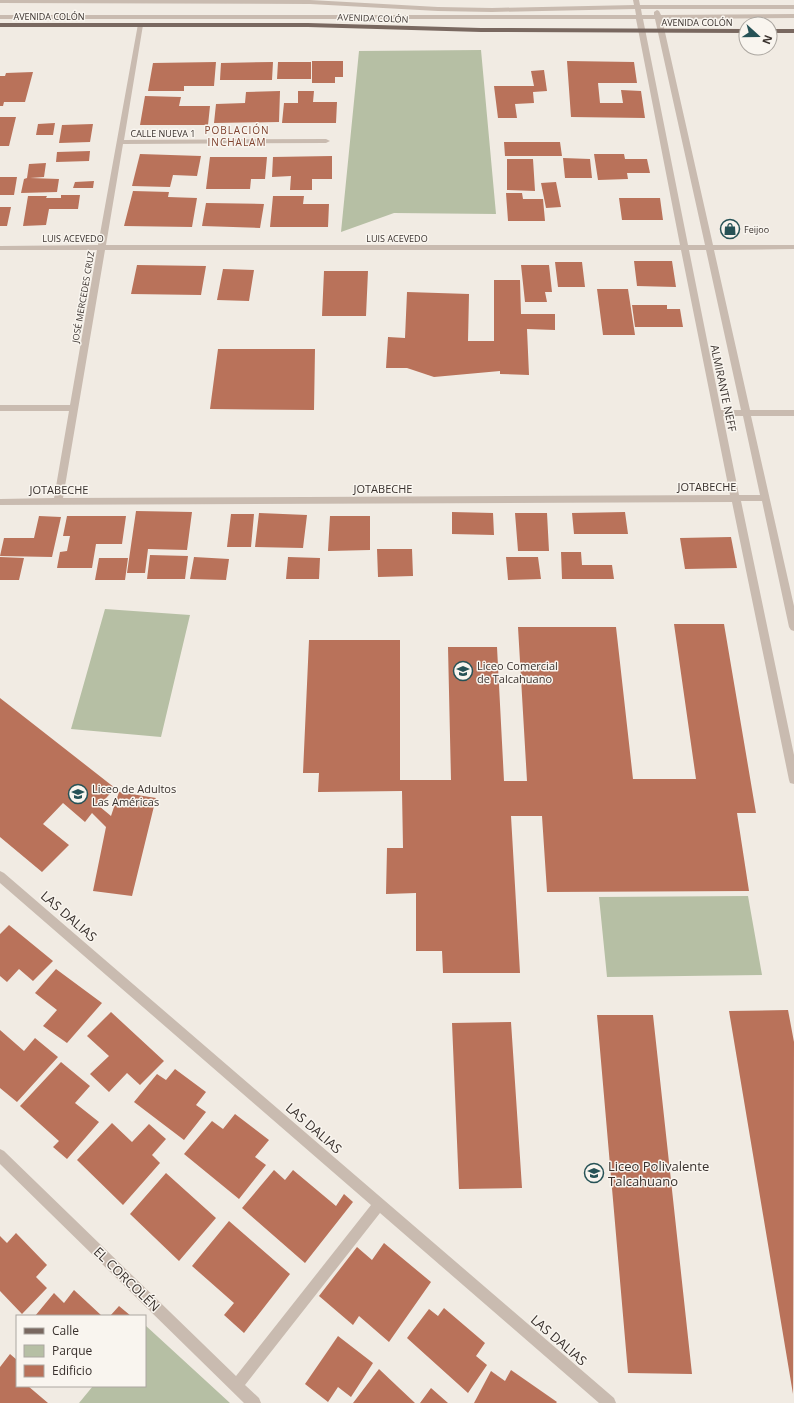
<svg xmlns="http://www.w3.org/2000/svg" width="794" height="1403" font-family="'Open Sans',sans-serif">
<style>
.green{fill:#b6bfa4}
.building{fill:#b9725a}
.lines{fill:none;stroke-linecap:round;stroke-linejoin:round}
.minor{fill:#c9bbb0;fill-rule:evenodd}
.major{fill:#796860;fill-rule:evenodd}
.labels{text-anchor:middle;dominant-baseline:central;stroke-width:3;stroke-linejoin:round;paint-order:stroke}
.far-street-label{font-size:9px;fill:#39312d;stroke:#f9f5ef}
.far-poi-label{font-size:9px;fill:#39312d;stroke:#f9f5ef;text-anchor:start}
.far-neighbourhood-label{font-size:10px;letter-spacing:1px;fill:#7f432f;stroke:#f9f5ef}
.street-label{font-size:11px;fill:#39312d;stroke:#f9f5ef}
.poi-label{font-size:11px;fill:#39312d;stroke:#f9f5ef;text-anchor:start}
.near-street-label{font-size:13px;fill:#39312d;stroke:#f9f5ef}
.near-poi-label{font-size:13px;fill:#39312d;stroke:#f9f5ef;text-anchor:start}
</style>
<rect width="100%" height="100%" fill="#f1ebe3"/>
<path class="green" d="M 481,50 L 496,214 L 394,213 L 341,232 L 359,51 Z
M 105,609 L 190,615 L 161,737 L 71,729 Z
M 748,896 L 762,975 L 607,977 L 599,897 Z
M 145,1325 L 230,1403 L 79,1403 L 93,1386 L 145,1386 Z"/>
<path class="building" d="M 312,61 L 343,61 L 343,77 L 335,77 L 335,83 L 312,83 Z
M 567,61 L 634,62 L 637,83 L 598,83 L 600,103 L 623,103 L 621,90 L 641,91 L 645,118 L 571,117 Z
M 216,62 L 214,86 L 184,86 L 184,91 L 148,91 L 153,63 Z
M 273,62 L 272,80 L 220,80 L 221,63 Z
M 278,62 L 311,62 L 311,79 L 277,79 Z
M 544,70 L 547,91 L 533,92 L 534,103 L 515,104 L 517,118 L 498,118 L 494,86 L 534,86 L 531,71 Z
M 33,72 L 25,102 L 4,102 L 3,106 L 0,106 L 0,76 L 5,76 L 6,73 Z
M 280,91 L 279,122 L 214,123 L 216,104 L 245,103 L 246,92 Z
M 298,91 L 314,91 L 313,102 L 337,102 L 336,123 L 282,123 L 284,103 L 298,103 Z
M 145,96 L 181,97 L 179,106 L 210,106 L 208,125 L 140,125 Z
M 0,117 L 16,117 L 9,146 L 0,146 Z
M 55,123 L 53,135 L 36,135 L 38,124 Z
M 93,124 L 90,142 L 59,143 L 62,125 Z
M 504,142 L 560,142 L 562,156 L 505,156 Z
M 90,151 L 89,161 L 56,162 L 57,152 Z
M 140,154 L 201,156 L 197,176 L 173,175 L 170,187 L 132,186 Z
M 594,154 L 624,154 L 625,159 L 647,159 L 650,173 L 627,173 L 628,179 L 598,180 Z
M 332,156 L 332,179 L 312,179 L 312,190 L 290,190 L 291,176 L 272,177 L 273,157 Z
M 210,157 L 267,157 L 265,179 L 251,179 L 250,189 L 206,189 Z
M 563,158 L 590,159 L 592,178 L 565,178 Z
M 507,159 L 533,159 L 535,191 L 507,190 Z
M 46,163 L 44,177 L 30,178 L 59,179 L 57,192 L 21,193 L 24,179 L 27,178 L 29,164 Z
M 0,177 L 17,177 L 14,195 L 0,195 Z
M 94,181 L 93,188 L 73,188 L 75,182 Z
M 556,182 L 561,207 L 546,208 L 541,183 Z
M 133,191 L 169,192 L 168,197 L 197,198 L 192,227 L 124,226 Z
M 506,193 L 522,193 L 523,199 L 543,199 L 545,221 L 508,221 Z
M 61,195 L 80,195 L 78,209 L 49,209 L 46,225 L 23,226 L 28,196 L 47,196 L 46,198 L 61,198 Z
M 273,196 L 304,196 L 303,204 L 329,204 L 328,227 L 270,227 Z
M 619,198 L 660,198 L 663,220 L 622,220 Z
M 206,203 L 264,204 L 260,228 L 202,226 Z
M 0,207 L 11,207 L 7,226 L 0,226 Z
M 634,261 L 672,261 L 676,287 L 637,286 Z
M 555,262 L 582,262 L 585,287 L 558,287 Z
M 137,265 L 206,266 L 201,295 L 131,294 Z
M 521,265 L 549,265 L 552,292 L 545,292 L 547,302 L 525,302 Z
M 223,269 L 254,270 L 249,301 L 217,300 Z
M 324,271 L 368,271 L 366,316 L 322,316 Z
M 494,280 L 520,280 L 521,314 L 555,314 L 555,330 L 527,329 L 529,375 L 500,374 L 500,371 L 434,377 L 407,368 L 386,368 L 388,337 L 405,338 L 407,292 L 469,294 L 468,341 L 494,341 Z
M 597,289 L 628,289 L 635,335 L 603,335 Z
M 632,305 L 667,305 L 667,309 L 680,309 L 683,327 L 635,327 Z
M 218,349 L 315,349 L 314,410 L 210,409 Z
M 136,511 L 192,512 L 187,550 L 148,549 L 145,573 L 127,573 Z
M 452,512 L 493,513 L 494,535 L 452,534 Z
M 625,512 L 628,534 L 574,534 L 572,513 Z
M 259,513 L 307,515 L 303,548 L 255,547 Z
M 515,513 L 547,513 L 549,551 L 518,551 Z
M 231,514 L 254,514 L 251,547 L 227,547 Z
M 39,516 L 61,517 L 52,557 L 0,556 L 4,538 L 34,538 Z
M 67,516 L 126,516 L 122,544 L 96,544 L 92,568 L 57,568 L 60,552 L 67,551 L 70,536 L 63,536 Z
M 330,516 L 370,516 L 370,550 L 328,551 Z
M 731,537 L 737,568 L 685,569 L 680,538 Z
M 377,549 L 412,549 L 413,576 L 378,577 Z
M 561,552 L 581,552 L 582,565 L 612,565 L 614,579 L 562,579 Z
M 150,555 L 188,556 L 185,579 L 147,579 Z
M 0,557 L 24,558 L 19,580 L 0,580 Z
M 194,557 L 229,559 L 226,580 L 190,579 Z
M 288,557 L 320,558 L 319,579 L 286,579 Z
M 506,557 L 538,557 L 541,579 L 508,580 Z
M 99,558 L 128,558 L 125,580 L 95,580 Z
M 674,624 L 724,624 L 756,813 L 737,813 L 749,891 L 547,892 L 542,816 L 511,816 L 520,973 L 443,973 L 442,951 L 416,951 L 416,893 L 386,894 L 387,848 L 403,848 L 402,791 L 318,792 L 319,773 L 303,773 L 309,640 L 400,640 L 400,780 L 451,780 L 448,647 L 497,647 L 504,781 L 527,781 L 518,627 L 616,627 L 633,779 L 696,779 Z
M 0,698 L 115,788 L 99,806 L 111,816 L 119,792 L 156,798 L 132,896 L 93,891 L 106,827 L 92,813 L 85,822 L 63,803 L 43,824 L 69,845 L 42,872 L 0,837 Z
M 9,925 L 53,961 L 33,981 L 19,969 L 7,982 L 0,976 L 0,934 Z
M 56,969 L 102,1003 L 67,1043 L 43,1026 L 57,1010 L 35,993 Z
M 788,1010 L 794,1042 L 793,1394 L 729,1011 Z
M 111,1012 L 164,1061 L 140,1085 L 127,1073 L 109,1092 L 90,1074 L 109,1056 L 87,1036 Z
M 597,1015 L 653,1015 L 692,1374 L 628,1373 Z
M 511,1022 L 522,1188 L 459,1189 L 452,1023 Z
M 0,1030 L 24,1051 L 35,1038 L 58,1057 L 17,1102 L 0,1088 Z
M 61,1062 L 90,1086 L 75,1103 L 99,1122 L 67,1159 L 53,1147 L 59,1141 L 20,1106 Z
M 175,1069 L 206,1092 L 196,1105 L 206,1112 L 184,1140 L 134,1102 L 157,1074 L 166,1080 Z
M 235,1114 L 269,1140 L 255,1157 L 266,1165 L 239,1199 L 184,1154 L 212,1121 L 223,1129 Z
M 112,1123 L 132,1142 L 149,1124 L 166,1139 L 152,1155 L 160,1163 L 123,1205 L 77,1160 Z
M 274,1170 L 285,1180 L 293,1170 L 336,1206 L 344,1194 L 353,1202 L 305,1263 L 242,1208 Z
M 166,1173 L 216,1218 L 179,1261 L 130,1214 Z
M 229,1221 L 290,1274 L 244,1333 L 224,1315 L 234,1303 L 192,1266 Z
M 16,1233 L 47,1265 L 36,1277 L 47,1288 L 22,1314 L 0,1291 L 0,1236 L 7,1243 Z
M 384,1243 L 431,1282 L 389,1342 L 359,1316 L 353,1325 L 319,1296 L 357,1247 L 372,1260 Z
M 74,1290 L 102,1316 L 35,1316 L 54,1293 L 64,1303 Z
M 119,1306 L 131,1316 L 110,1316 Z
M 444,1308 L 485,1343 L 476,1356 L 487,1365 L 468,1393 L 407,1338 L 429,1309 L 438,1316 Z
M 338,1336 L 373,1363 L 351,1397 L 338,1387 L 328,1402 L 305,1384 Z
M 10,1354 L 17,1360 L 17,1386 L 28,1386 L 48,1403 L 0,1403 L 0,1367 Z
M 379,1369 L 415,1403 L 353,1403 Z
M 511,1370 L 557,1402 L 556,1403 L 474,1403 L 491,1371 L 505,1381 Z
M 431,1388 L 448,1403 L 420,1403 Z"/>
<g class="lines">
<path class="minor" d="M 0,0 L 310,0 L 438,7 L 492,8 L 634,5 L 633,0 L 639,0 L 640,5 L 794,5 L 794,9 L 641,9 L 642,15 L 654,15 L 654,12 L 657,10 L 659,11 L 661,15 L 794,14 L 794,18 L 662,19 L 713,245 L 794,245 L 794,249 L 714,250 L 750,410 L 794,410 L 794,416 L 751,416 L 794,606 L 794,631 L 791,630 L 789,627 L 762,501 L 741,501 L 794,755 L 794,784 L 790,783 L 789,780 L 732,502 L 0,505 L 0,499 L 54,498 L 69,411 L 0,411 L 0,405 L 70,405 L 97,250 L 0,250 L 0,246 L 98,245 L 138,24 L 143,25 L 124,140 L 326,139 L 330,141 L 326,143 L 123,144 L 106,245 L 680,245 L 636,19 L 0,19 L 0,15 L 636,15 L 635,9 L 492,12 L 438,11 L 310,4 L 0,3 ZM 643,19 L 655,19 L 705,245 L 688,245 ZM 105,250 L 681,250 L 730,495 L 63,498 ZM 689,250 L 706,250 L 741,410 L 721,410 ZM 723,416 L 743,416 L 760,495 L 739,495 Z
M 0,871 L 4,873 L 614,1398 L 616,1403 L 599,1403 L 380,1213 L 245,1385 L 259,1398 L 261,1403 L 244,1403 L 0,1164 L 0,1149 L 4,1151 L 236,1376 L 371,1205 L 0,883 Z"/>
<path class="major" d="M 0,23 L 308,23 L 481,28 L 746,29 L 746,33 L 481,32 L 308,27 L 0,27 Z
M 770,29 L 794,29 L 794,33 L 770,33 Z"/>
</g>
<defs>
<g id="shop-ring" transform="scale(1)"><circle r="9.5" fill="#f9f5ef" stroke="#265256" stroke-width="1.5"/><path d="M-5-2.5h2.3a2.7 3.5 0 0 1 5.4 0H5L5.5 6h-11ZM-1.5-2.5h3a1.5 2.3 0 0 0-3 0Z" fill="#265256"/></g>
<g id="school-ring" transform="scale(1)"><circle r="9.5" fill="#f9f5ef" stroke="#265256" stroke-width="1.5"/><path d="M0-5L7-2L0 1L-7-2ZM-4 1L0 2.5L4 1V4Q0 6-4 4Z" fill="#265256"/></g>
</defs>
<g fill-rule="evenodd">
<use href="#shop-ring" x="730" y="229"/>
<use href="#school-ring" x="463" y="671"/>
<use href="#school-ring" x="78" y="794"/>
<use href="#school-ring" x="594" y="1173"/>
</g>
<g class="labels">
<g class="far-street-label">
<text x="49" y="16">AVENIDA COLÓN</text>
<text transform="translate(373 18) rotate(2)">AVENIDA COLÓN</text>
<text x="697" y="22">AVENIDA COLÓN</text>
<text x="163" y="133">CALLE NUEVA 1</text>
<text x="73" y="238">LUIS ACEVEDO</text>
<text x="397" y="238">LUIS ACEVEDO</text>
<text transform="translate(83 297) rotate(-80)">JOSÉ MERCEDES CRUZ</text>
</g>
<g class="far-poi-label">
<text x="744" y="229">Feijoo</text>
</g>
<g class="far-neighbourhood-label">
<text x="237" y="130">POBLACIÓN<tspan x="237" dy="12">INCHALAM</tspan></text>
</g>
<g class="street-label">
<text transform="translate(724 388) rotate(78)">ALMIRANTE NEFF</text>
<text x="707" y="486">JOTABECHE</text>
<text x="383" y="488">JOTABECHE</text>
<text x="59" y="489">JOTABECHE</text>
</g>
<g class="poi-label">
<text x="477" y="665">Liceo Comercial<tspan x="477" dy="13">de Talcahuano</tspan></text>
<text x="92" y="788">Liceo de Adultos<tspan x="92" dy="13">Las Américas</tspan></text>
</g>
<g class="near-street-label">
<text transform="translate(69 916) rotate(41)">LAS DALIAS</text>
<text transform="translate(314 1128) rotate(41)">LAS DALIAS</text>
<text transform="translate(127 1279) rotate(44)">EL CORCOLÉN</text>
<text transform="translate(559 1340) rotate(41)">LAS DALIAS</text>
</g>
<g class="near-poi-label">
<text x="608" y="1166">Liceo Polivalente<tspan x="608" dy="15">Talcahuano</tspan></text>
</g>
</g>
<rect x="16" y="1315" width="130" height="72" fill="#f9f5ef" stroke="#aca7a1"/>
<rect x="24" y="1328" width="20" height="6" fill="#796860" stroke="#aca7a1"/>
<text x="52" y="1335" font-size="12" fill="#39312d">Calle</text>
<rect x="24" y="1345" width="20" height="12" fill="#b6bfa4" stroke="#aca7a1"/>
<text x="52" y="1355" font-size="12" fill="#39312d">Parque</text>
<rect x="24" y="1365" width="20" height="12" fill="#b9725a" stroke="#aca7a1"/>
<text x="52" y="1375" font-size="12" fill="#39312d">Edificio</text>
<g transform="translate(758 36) rotate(111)"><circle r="19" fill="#f9f5ef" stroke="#aca7a1"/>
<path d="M0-3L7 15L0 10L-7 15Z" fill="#265256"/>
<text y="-6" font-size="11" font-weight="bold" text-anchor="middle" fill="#39312d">N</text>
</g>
</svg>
